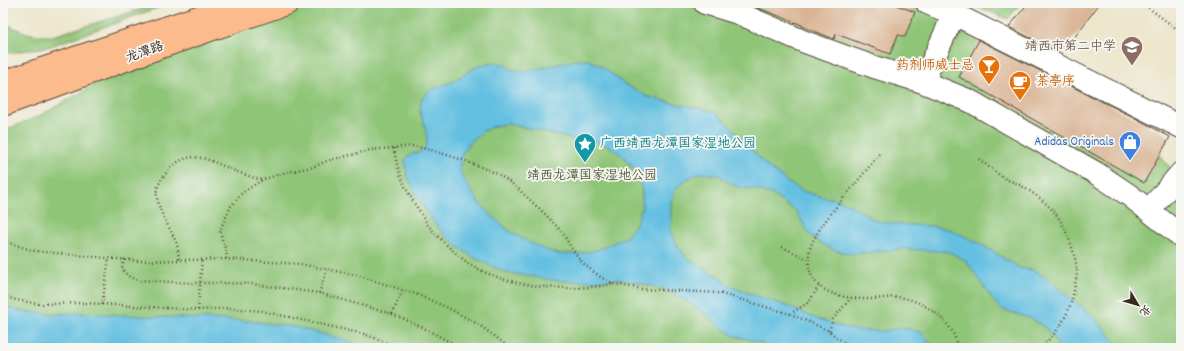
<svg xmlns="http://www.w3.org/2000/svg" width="1184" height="351" font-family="Dekko,'LXGW WenKai TC',sans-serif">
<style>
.green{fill:#8fc577;stroke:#65784a}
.water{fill:#63c0e1;stroke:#4f7580;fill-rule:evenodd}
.building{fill:#d9b393}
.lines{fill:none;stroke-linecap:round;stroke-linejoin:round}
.minor-casing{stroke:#564638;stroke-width:24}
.major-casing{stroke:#564638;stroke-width:24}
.path{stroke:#564638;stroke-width:2.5;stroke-dasharray:1 3;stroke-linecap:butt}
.minor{stroke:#fff;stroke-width:22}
.major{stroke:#fbbb8c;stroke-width:22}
.labels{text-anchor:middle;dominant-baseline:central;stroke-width:3.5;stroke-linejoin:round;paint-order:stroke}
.education-label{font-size:13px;fill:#785e54;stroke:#f6f6f2;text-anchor:end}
.street-label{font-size:13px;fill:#3b2a1e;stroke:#f6f6f2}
.food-label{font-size:13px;fill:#c56008;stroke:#f6f6f2;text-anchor:end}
.shop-label{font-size:13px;fill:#366cbe;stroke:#f6f6f2;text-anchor:end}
.culture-label{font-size:13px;fill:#0d838f;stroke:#f6f6f2;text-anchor:start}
.park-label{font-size:13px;fill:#545839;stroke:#f6f6f2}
</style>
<rect width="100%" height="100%" fill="#f6f6f2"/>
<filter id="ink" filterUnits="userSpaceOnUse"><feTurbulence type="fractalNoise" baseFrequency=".025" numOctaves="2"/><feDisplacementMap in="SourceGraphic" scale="8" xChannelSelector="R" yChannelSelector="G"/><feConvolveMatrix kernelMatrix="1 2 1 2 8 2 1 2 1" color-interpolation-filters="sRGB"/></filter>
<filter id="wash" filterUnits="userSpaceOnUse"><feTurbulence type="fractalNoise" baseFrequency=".012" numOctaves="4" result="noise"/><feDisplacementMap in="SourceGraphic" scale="16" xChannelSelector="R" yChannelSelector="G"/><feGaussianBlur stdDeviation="0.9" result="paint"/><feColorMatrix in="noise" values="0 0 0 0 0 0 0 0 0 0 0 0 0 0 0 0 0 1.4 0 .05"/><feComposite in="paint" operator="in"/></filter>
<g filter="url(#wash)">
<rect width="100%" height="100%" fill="#ede6cc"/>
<path class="green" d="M 162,3 L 166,3 L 166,5 L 48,47 L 10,53 L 3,52 L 3,22 C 18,31 35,37 52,36 Z
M 274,3 L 924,3 L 1083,80 L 1156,151 L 1177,176 L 1181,183 L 1181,348 L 3,348 L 3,131 L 41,115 L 109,77 Z
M 971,3 L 1021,3 L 1008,19 L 973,5 Z"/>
<path class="water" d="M 577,60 L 588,60 L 601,66 L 625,84 L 648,97 L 677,104 L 704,109 L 715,112 L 726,121 L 748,146 L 768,167 L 790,184 L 805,192 L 823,197 L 837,199 L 854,207 L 876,221 L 898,224 L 932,226 L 949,229 L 979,243 L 1020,268 L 1033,270 L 1047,278 L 1059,289 L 1091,314 L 1114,340 L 1117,348 L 1060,348 L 1046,328 L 1032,319 L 1001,309 L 992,299 L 977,276 L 966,261 L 950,252 L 905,249 L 849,254 L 831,249 L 819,242 L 809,234 L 796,211 L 771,194 L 754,189 L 741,188 L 732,184 L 718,175 L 699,173 L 686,180 L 676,188 L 671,202 L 671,233 L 678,247 L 687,258 L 711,272 L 721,278 L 729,286 L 742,291 L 787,306 L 815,318 L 843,327 L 856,330 L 884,331 L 897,328 L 911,329 L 922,333 L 935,348 L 767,348 L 763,344 L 747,339 L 734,336 L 721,327 L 707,315 L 688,302 L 666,290 L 640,283 L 618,279 L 591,281 L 560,281 L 528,276 L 507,273 L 491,266 L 471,256 L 452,242 L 441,231 L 428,214 L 418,198 L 407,175 L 405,160 L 411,154 L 421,152 L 426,146 L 427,140 L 425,127 L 420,112 L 421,100 L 427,92 L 437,87 L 452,82 L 479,65 L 495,63 L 504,64 L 512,70 L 523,72 ZM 509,124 L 573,139 L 591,140 L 607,145 L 624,157 L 638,174 L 642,192 L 642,208 L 636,224 L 626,237 L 597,250 L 578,254 L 558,254 L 543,249 L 525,240 L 509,231 L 492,216 L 480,204 L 463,178 L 460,169 L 462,154 L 469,143 L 483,131 L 494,126 Z
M 3,306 L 21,311 L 50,314 L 80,313 L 249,321 L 295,327 L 339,338 L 370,348 L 3,348 Z"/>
<g id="blocks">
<path class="building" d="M 751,3 L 891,3 L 915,12 L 905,37 L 898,35 L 890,54 L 836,34 L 834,39 L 802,26 L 802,25 L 771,13 L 751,5 Z
M 1028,3 L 1100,3 L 1062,54 L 1009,27 Z
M 979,40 L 1141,121 L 1170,137 L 1144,183 L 959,77 Z"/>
</g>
</g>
<g filter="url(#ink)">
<use href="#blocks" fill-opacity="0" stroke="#564638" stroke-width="1"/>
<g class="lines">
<g class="minor-casing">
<path id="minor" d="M 705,3 L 738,13 L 805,42 L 874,67 L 923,82 L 970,101 L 1096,173 L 1129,195 L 1181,236
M 927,3 L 954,14 L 1181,127
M 923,82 L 954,14
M 1149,210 L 1181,173"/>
</g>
<g class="major-casing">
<path id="major" d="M 3,82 L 240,3
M 3,105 L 150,51 L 288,3"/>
</g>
<path class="path" d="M 51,3 L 74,4 L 84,3
M 1142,3 L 1181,32
M 394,148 C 397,173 406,191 420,212 C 423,216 425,221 428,225 C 437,237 456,254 468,263 C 508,289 568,292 614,284
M 879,154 C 864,174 848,192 833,211 C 827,219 821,226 817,234 C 809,246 807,257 810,271 C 816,295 849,299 869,299 C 883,299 895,295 908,299 C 924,303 944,317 952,331 C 955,336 956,343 958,348
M 979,159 C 988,166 997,174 1006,179 C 1010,181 1014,182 1018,184 C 1031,191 1046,202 1056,214 C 1066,228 1076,254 1077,271 C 1077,275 1076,280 1075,284 C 1072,309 1060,333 1039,348
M 3,241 L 35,251 L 65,254 L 139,261 L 226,259 L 300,264 L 357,275 L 418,295 L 446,307 L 478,324 L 510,348
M 782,247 L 808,259
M 124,259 L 122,269 L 128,276 L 137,280 L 192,283 L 226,283 L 252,284 L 319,293 L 392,314 L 422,327 L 461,348
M 179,259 C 178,253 178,247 176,242 C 169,225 160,215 157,197 C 155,188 161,179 167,172 C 187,148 206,158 230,169 C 240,173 251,177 261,180
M 226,259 L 227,252 L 223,243 L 220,230 L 224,221 L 231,206 L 242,193 L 262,180 L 283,173 L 313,167 L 327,161 L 370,150 L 413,146 L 431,150 L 466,161 L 498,174 L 515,186 L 546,215 L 562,232 L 572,249 L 582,262 L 591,270 L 602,278 L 614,284 L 642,289 L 719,293 L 790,314 L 809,322 L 829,331 L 851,348
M 319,293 L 327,270
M 3,296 L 16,300 L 39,304 L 84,303 L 198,310 L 229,308 L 262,311 L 364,334 L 400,348
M 102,305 L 109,258
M 198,310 L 202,259
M 392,314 L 403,290
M 790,314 L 809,302 L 819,286
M 829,331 L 833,319 L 851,298"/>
<use href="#minor" class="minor"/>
<use href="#major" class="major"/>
</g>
</g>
<defs>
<g id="school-pin" transform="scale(1.15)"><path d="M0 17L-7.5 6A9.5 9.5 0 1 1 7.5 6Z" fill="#8d6e63" stroke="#f6f6f2"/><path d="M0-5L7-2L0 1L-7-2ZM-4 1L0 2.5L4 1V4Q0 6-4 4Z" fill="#fff"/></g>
<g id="bar-pin" transform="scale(1.15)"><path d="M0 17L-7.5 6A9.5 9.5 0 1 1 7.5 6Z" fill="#e8710a" stroke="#f6f6f2"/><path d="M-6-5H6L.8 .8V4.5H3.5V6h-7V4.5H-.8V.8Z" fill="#fff"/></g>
<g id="cafe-pin" transform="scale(1.15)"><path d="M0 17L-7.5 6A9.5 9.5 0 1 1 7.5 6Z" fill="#e8710a" stroke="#f6f6f2"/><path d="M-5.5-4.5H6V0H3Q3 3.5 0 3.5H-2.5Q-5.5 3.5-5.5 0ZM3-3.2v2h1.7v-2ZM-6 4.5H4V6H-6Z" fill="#fff"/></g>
<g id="shop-pin" transform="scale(1.15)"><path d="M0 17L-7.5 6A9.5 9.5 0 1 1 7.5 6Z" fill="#3f7fe0" stroke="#f6f6f2"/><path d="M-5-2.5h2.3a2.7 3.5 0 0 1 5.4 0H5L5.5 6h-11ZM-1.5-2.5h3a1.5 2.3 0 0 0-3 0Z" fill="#fff"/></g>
<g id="sight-pin" transform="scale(1.15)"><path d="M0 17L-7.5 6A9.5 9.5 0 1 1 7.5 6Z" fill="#0f9aa8" stroke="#f6f6f2"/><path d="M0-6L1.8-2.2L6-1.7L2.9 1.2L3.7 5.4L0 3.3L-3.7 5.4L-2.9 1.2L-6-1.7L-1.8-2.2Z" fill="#fff"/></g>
</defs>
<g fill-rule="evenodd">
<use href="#school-pin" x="1132" y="47"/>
<use href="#bar-pin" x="989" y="66"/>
<use href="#cafe-pin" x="1020" y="82"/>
<use href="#shop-pin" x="1130" y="142"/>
<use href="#sight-pin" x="585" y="144"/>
</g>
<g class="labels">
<g class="education-label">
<text x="1116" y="47">靖西市第二中学</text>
</g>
<g class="street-label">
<text transform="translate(145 53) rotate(-20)">龙潭路</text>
</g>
<g class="food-label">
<text x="974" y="66">药剂师威士忌</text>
<text x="1036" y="82" text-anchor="start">茶亭序</text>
</g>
<g class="shop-label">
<text x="1114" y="142">Adidas Originals</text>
</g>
<g class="culture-label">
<text x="600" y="144">广西靖西龙潭国家湿地公园</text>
</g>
<g class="park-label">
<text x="592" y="176">靖西龙潭国家湿地公园</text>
</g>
</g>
<rect width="1184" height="351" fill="none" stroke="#f6f6f2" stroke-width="16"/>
<g transform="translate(1138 305) rotate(128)" stroke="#f6f6f2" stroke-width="3" paint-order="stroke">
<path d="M0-3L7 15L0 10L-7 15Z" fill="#3b2a1e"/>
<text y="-6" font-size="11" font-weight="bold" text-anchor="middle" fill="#3b2a1e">北</text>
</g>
</svg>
